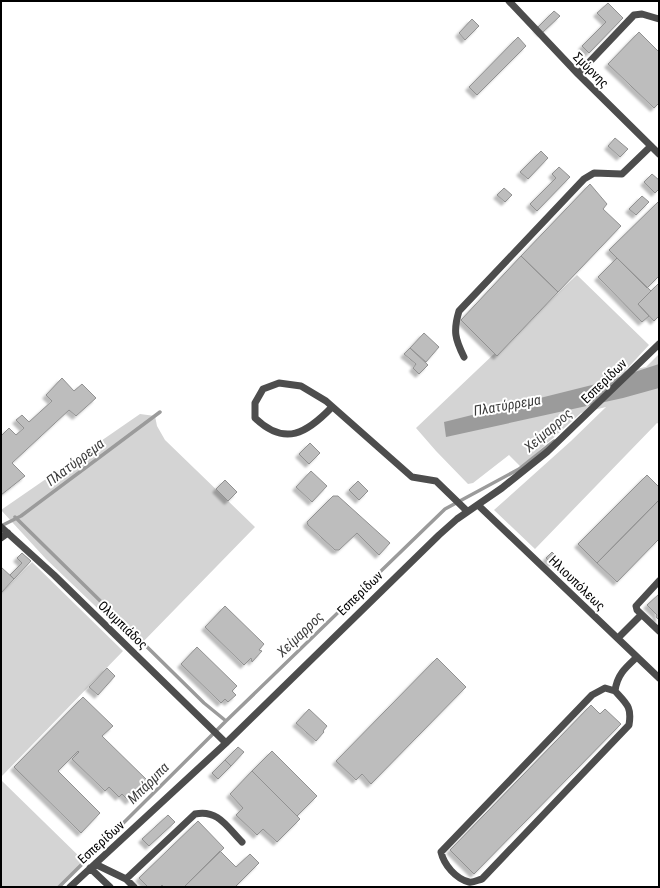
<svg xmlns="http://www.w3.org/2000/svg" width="660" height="888" font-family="'Roboto Condensed',sans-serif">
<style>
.green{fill:#d4d4d4}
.water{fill:#9b9b9b}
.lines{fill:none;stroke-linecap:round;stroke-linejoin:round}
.stream{stroke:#9b9b9b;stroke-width:3.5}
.building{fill:#bdbdbd;stroke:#919191;filter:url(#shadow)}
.minor{stroke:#4d4d4d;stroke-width:7}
.labels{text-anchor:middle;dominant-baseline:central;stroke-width:4;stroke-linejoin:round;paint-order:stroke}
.street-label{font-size:13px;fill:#000;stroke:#fff}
.water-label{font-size:14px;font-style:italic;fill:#3c3c3c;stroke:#fff}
</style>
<defs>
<filter id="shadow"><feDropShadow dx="-3.5" dy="3.5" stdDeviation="1" flood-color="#0004"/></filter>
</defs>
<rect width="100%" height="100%" fill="#fff"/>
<path class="green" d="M 577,275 L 649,345 L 625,371 L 646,367 L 659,354 L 659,424 L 657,423 L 535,549 L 494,510 L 571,441 L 606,407 L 581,413 L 521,467 L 509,455 L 473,483 L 468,484 L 436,451 L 416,428 Z
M 140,414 L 155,416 L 157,426 L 165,440 L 255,527 L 138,647 L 46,559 L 1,510 Z
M 32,562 L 123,651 L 1,777 L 1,593 Z
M 1,780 L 86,863 L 61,887 L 1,887 Z"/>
<path class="water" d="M 659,364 L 659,388 L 623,398 L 446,437 L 444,422 L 604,382 Z"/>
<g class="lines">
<path class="stream" d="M 15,517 L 204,703 L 226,721 L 445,509 L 519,469 L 554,441
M 1,526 L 21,516 L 160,412
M 59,887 L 226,721"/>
</g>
<path class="building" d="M 608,3 L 623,18 L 589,53 L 582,46 L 606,22 L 597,13 Z
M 554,11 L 560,16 L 542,33 L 537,28 Z
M 472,19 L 479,26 L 465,40 L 459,33 Z
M 639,32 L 659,52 L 659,103 L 654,108 L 608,64 Z
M 518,37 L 526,46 L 477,95 L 469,87 Z
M 615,138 L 628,149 L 620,157 L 608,146 Z
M 541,151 L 548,158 L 528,179 L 520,172 Z
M 559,167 L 570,177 L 537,211 L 530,204 L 556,178 L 552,174 Z
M 652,174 L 659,180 L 659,189 L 655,193 L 644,182 Z
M 590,184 L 607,204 L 603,209 L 621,226 L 558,292 L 521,256 Z
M 504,188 L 512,195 L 505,202 L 497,195 Z
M 642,196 L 649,202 L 636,215 L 629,209 Z
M 659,201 L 659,276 L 647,288 L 609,250 Z
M 521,256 L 558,292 L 497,356 L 461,320 Z
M 617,258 L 651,291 L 638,304 L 649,316 L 642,322 L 598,277 Z
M 659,283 L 659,316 L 654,321 L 638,304 Z
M 424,333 L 439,347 L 426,362 L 410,348 Z
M 410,348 L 428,365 L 419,374 L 413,368 L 416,364 L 404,354 Z
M 62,378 L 74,391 L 82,384 L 96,398 L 76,416 L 69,410 L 12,463 L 25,476 L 1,495 L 1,436 L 9,428 L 16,435 L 24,428 L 16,420 L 22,415 L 29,422 L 52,401 L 46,395 Z
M 310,443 L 320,453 L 309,464 L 299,454 Z
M 311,471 L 327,486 L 312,502 L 296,487 Z
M 647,475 L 659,487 L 659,500 L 597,563 L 578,544 Z
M 225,480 L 237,492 L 228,501 L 216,489 Z
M 358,481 L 368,491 L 359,500 L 349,490 Z
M 333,496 L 338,496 L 390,543 L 379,555 L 357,533 L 339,550 L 335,550 L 308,525 L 307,522 Z
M 659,500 L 659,539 L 617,582 L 597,563 Z
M 552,552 L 558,558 L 552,563 L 546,558 Z
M 22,553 L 31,561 L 14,579 L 10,575 L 22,563 L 17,558 Z
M 1,567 L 14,579 L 1,593 Z
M 659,594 L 659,620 L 656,617 L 657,615 L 647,605 Z
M 225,606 L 264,644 L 259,650 L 262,651 L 252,662 L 251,658 L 244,665 L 205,627 Z
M 197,647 L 237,686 L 232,691 L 236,695 L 228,702 L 225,699 L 221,703 L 181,664 Z
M 437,658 L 466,687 L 371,784 L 362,774 L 356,780 L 336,761 Z
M 107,668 L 115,676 L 98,695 L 89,687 Z
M 83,697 L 113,726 L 102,736 L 149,782 L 129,801 L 122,794 L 119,797 L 109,787 L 105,791 L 72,759 L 79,752 L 78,751 L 58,771 L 100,813 L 81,833 L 14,767 Z
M 591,705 L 600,714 L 605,709 L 621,724 L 474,874 L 450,850 Z
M 309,709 L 327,726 L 323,731 L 324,732 L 316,741 L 296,723 Z
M 238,747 L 244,752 L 231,766 L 225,760 Z
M 272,751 L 317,796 L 297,816 L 252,771 Z
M 225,760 L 231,766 L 218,779 L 212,773 Z
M 252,771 L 300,819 L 277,842 L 263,829 L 257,835 L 236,815 L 243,808 L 230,794 Z
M 168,815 L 175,822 L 149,846 L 142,839 Z
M 198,821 L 224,848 L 184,887 L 164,887 L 162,885 L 160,887 L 148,887 L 139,878 Z
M 220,851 L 236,867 L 250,854 L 259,863 L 235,887 L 184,887 Z"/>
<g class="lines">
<path class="minor" d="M 509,1 L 578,74 L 659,154
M 578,74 L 634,15 L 642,14 L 659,19
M 464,357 C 455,339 453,331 459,311 L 584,179 L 594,173 L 622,174 L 651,146
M 332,407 C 307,433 285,447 255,418 L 255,403 L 263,389 L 279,383 L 301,386 L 326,401 L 412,477 L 436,481 L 467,511
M 478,505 L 659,678
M 1,527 L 54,575 L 226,743
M 1,538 L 8,533
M 659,581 L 636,606 L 637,610 L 659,631
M 618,638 L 641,615
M 615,691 L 605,688 L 592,695 L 441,852 C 444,865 456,879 469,882 C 473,883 478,880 482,879 L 629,725 C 632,707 627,704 615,691 C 617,675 625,668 637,657
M 95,864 L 126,879 L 195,814 C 218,809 227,827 242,842
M 90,868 L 110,887
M 126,879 L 134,887
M 70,887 L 226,743 L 439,535 L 457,519 L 502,488 L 547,452 L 659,344"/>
</g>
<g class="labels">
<g class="street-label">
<text transform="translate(591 70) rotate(45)">Σμύρνης</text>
<text transform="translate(604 381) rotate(-44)">Εσπερίδων</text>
<text transform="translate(577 583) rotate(44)">Ηλιουπόλεως</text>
<text transform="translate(360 593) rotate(-44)">Εσπερίδων</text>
<text transform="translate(123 625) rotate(44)">Ολυμπιάδος</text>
<text transform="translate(101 842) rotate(-42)">Εσπερίδων</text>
</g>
<g class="water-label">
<text transform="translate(507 405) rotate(-10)">Πλατύρρεμα</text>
<text transform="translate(548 430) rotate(-41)">Χείμαρρος</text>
<text transform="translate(75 462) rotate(-37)">Πλατύρρεμα</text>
<text transform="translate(300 634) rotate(-44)">Χείμαρρος</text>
<text transform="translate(148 783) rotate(-45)">Μπάρμπα</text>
</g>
</g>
<rect width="660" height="888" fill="none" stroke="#000000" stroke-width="4"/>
</svg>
